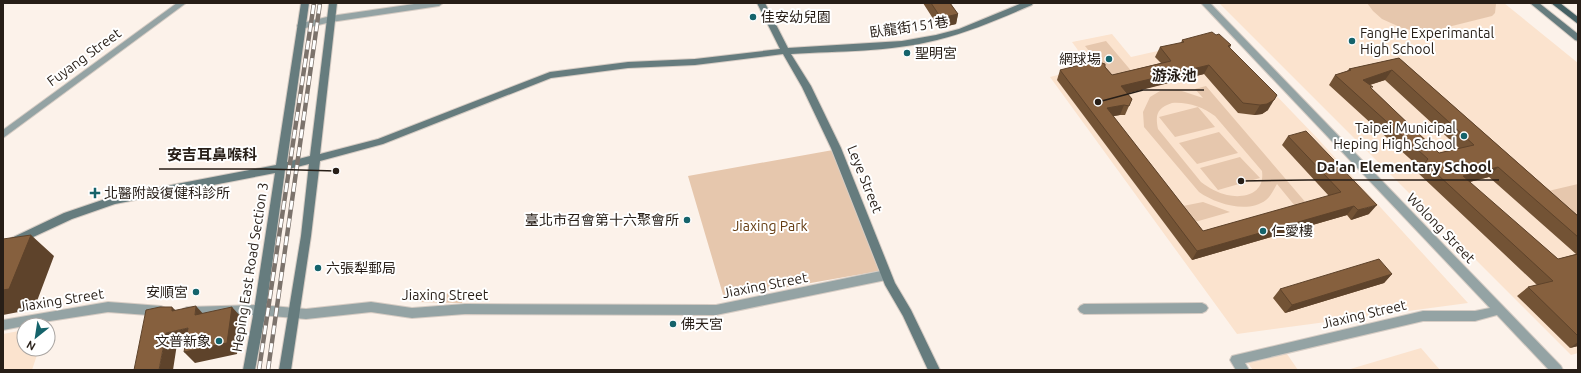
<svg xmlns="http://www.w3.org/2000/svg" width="1581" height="373" font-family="Ubuntu,'Noto Sans TC',sans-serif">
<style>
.built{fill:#fbe3ce}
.green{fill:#e6c7ad;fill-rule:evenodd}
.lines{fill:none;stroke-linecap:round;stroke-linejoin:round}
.street-casing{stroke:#d6ccc4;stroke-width:2}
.secondary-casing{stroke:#d6ccc4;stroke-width:2}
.primary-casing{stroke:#d6ccc4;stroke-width:2}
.street{fill:#94a3a4;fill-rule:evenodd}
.secondary{fill:#667c7e;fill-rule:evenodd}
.primary{fill:#456063;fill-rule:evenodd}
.rail-casing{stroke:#7c736c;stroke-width:4.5}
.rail{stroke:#fff;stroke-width:3;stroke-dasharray:9;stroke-linecap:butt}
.wall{fill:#735335;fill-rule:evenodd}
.shaded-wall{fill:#5e432b}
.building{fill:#86603e;stroke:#5e432b;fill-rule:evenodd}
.poi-dot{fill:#15636b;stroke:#fff;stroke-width:1.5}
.labels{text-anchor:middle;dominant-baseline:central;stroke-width:4;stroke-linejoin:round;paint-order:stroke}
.poi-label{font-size:14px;fill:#271e17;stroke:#fff;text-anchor:start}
.street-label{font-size:14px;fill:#271e17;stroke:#fff}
.park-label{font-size:14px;fill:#633a0f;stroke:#fff}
.leader{fill:none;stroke:#271e17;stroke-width:1.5}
.callout-dot{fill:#271e17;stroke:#fff;stroke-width:1.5}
.callout-label{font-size:15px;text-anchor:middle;font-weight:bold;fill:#271e17;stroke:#fff;stroke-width:4;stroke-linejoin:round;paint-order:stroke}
</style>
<rect width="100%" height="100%" fill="#fcf2ea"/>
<path class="built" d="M 1219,3 L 1504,3 L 1578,63 L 1578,353 L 1571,355 Z
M 1112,34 L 1131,57 L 1220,37 L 1318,139 L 1468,303 L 1237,334 L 1050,77 L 1090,67 L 1072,42 Z
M 24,330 L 24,349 L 39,349 L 32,370 L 3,370 L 3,334 Z
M 1421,348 L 1440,370 L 1347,370 Z
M 1285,351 L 1298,370 L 1253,370 L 1244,358 Z"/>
<path class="green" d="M 1367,3 L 1495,3 L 1496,4 L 1495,13 L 1492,16 L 1424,33 L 1402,28 L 1382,19 L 1373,11 Z
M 1106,41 L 1133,73 L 1111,78 L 1085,46 Z
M 1206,86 L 1307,204 L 1295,206 L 1277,184 C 1274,189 1271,196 1266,200 C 1248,214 1216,204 1199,192 L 1144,127 L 1143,112 L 1150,97 L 1160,91 L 1179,90 L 1203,98 L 1195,89 ZM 1172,103 C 1189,102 1202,107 1215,116 L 1262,171 C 1265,193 1245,199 1227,195 C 1218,193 1209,188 1201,182 L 1158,129 C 1155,115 1157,108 1172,103 Z
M 1198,107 L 1215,127 L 1175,137 L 1159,117 Z
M 1219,132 L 1238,153 L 1197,164 L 1179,143 Z
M 833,150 L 885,270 L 724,298 L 688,176 Z
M 1240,157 L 1260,178 L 1218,190 L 1200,168 Z
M 1578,184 L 1578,224 L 1544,192 Z
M 1203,202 L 1230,212 L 1195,222 L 1183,206 Z
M 465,290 L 466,291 L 462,303 L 417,302 L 419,299 Z"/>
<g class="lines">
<g class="street-casing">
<path id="street" d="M 177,3 L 186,3 L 3,138 L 3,130 Z
M 421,3 L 443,3 L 439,6 L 331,22 L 301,29 L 297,26 L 298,24 L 331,16 Z
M 1201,3 L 1210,3 L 1561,366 L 1563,370 L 1549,370 L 1497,315 L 1475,321 L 1423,321 L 1245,363 L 1249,370 L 1236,370 L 1230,360 L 1232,356 L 1236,355 L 1423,311 L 1475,311 L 1490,308 Z
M 886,270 L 890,272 L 891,275 L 890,278 L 886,280 L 716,315 L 465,314 L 412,318 L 371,312 L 306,319 L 260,315 L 187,317 L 183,315 L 181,312 L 183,309 L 187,307 L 260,305 L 306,309 L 371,302 L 412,308 L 465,304 L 716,305 Z
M 108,302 L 161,306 L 165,308 L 167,311 L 165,314 L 161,316 L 108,312 L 24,325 L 24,326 L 3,330 L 3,320 Z
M 1202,303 L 1206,305 L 1208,308 L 1206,311 L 1202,313 L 1084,314 L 1080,312 L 1078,309 L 1080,306 L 1084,304 Z"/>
</g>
<g class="secondary-casing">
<path id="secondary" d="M 301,3 L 309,3 L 287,162 L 310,156 L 329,3 L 337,3 L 320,154 L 378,139 L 550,72 L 628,62 L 695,59 L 780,49 L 757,3 L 765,3 L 788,48 L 902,41 L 936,35 L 959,29 L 1022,3 L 1033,3 L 1032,5 C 1001,18 970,32 937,40 C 890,52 839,51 791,54 L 811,86 L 841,148 L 895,283 L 911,310 L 940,370 L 928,370 L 903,316 L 885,285 L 831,148 L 802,87 L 783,54 L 695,65 L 628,68 L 551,78 L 383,144 L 320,161 L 311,236 L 291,370 L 279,370 L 301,236 L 309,164 L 285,170 L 266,310 L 255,370 L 243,370 L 254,310 L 275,173 L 115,204 L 72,219 L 3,251 L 3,242 L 64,213 L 114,196 L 276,165 Z
M 1530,3 L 1539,3 L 1578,34 L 1578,41 L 1575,40 Z"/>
</g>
<g class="primary-casing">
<path id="primary" d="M 1551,3 L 1560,3 L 1578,17 L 1578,24 Z"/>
</g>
<use href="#street" class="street"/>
<use href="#secondary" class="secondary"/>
<use href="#primary" class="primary"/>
<g class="rail-casing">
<path id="rail" d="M 259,370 L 314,3
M 268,370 L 320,3"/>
</g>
<use href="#rail" class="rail"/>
</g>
<path class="wall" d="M 923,3 L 950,3 L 958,14 L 956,24 L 939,28 Z
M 1216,35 L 1231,45 L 1230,48 L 1268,110 L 1262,114 L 1254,115 L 1238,113 L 1204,74 L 1127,93 L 1132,99 L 1125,115 L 1120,115 L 1113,116 L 1203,231 L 1329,196 L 1282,145 L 1288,136 L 1369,214 L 1351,220 L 1347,215 L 1192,260 L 1057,80 L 1060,70 L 1105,67 L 1112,75 L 1161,63 L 1155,57 L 1160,47 L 1181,43 L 1182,40 Z
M 1399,58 L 1578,216 L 1578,346 L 1570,348 L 1517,296 L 1528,287 L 1537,285 L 1417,172 L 1420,168 L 1329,85 L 1335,75 L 1347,71 L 1349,69 ZM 1385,80 L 1459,148 L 1439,153 L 1371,88 L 1370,85 ZM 1489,177 L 1576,254 L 1558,259 L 1469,182 Z
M 1392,274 L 1384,283 L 1285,313 L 1273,298 L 1280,289 Z"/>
<path class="shaded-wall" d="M 958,14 L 956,24 L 939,28 L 941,18 Z
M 1209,65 L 1204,74 L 1118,96 L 1121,86 Z
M 1392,70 L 1385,80 L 1356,89 L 1363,80 Z
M 1277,95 L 1268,110 L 1262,114 L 1254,115 L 1260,105 Z
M 1124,105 L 1120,115 L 1103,118 L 1107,108 Z
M 1498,167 L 1489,177 L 1454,186 L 1463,176 Z
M 1377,205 L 1369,214 L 1351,220 L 1358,210 Z
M 1354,206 L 1347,215 L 1192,260 L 1197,251 Z
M 31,235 L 54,256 L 34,309 L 3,315 L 3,290 Z
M 1392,274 L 1384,283 L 1285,313 L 1292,305 Z
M 196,306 L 207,318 L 195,315 Z
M 172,307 L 184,318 L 172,311 Z
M 232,307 L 242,318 L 237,354 L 195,363 L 184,352 Z
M 188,328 L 199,339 L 177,344 L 173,370 L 159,370 L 166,333 Z
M 1578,342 L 1578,346 L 1570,348 Z"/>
<path class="building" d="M 931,3 L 950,3 L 958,14 L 941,18 Z
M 1212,32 L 1216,35 L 1219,34 L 1231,45 L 1228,46 L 1277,95 L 1274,100 L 1267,104 L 1260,105 L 1243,103 L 1209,65 L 1121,86 L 1132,99 L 1129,106 L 1124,105 L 1107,108 L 1203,231 L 1341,192 L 1288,136 L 1306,131 L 1377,205 L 1358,210 L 1354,206 L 1197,251 L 1060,70 L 1092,62 L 1093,60 L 1105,64 L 1105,67 L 1112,75 L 1171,61 L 1160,47 L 1184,42 L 1182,40 Z
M 1399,58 L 1578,216 L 1578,237 L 1498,167 L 1463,176 L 1558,259 L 1578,254 L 1578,336 L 1528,287 L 1553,281 L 1425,163 L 1428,159 L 1335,75 L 1351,70 L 1349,69 ZM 1392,70 L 1474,145 L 1439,153 L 1370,87 L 1373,87 L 1363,80 Z
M 31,235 L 9,289 L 3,290 L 3,239 Z
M 1379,259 L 1392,274 L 1292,305 L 1280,289 Z
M 196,306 L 195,315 L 232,307 L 227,343 L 184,352 L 188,328 L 166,333 L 159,370 L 134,370 L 146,310 L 160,307 L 172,307 L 172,311 Z"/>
<g class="poi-dot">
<circle cx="753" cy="17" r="4"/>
<circle cx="1352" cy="41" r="4"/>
<circle cx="907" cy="53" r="4"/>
<circle cx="1109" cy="59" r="4"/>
<circle cx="1464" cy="136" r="4"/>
<path d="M93 187h4v4h4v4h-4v4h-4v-4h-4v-4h4z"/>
<circle cx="687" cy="220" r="4"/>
<circle cx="1263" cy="231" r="4"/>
<circle cx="318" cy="268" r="4"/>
<circle cx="196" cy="292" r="4"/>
<circle cx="673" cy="324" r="4"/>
<circle cx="219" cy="341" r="4"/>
</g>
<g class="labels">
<g class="poi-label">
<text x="761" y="17">佳安幼兒園</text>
<text x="1360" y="33">FangHe Experimantal<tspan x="1360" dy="16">High School</tspan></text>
<text x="915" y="53">聖明宮</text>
<text x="1101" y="59" text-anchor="end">網球場</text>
<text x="1456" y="128" text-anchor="end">Taipei Municipal<tspan x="1456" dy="16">Heping High School</tspan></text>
<text x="104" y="193">北醫附設復健科診所</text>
<text x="679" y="220" text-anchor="end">臺北市召會第十六聚會所</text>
<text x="1271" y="231">仁愛樓</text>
<text x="326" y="268">六張犁郵局</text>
<text x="188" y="292" text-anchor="end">安順宮</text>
<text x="681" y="324">佛天宮</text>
<text x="211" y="341" text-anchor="end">文普新象</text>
</g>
<g class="street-label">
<text transform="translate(909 27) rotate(-8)">臥龍街151巷</text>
<text transform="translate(84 57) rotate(-36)">Fuyang Street</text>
<text transform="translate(865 179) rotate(68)">Leye Street</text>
<text transform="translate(1441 228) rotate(46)">Wolong Street</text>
<text transform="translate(250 267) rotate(-81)">Heping East Road Section 3</text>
<text transform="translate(765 285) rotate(-11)">Jiaxing Street</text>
<text x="445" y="295">Jiaxing Street</text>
<text transform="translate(61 300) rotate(-9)">Jiaxing Street</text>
<text transform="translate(1364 314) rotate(-13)">Jiaxing Street</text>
</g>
<g class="park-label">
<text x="770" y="226">Jiaxing Park</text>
</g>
</g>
<path class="leader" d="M1098 102L1143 90H1204M336 171L265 169H159M1241 181L1308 180H1499"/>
<g class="callout-dot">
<circle cx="1098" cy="102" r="4"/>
<circle cx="336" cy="171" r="4"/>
<circle cx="1241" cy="181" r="4"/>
</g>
<g class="callout-label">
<text x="1174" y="81">游泳池</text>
<text x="212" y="160">安吉耳鼻喉科</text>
<text x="1404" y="172">Da'an Elementary School</text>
</g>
<rect width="1581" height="373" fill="none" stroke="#271e17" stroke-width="8"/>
<g transform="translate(36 337) rotate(210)"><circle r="19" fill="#ffffff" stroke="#a9a5a2"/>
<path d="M0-3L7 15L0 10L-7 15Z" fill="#15636b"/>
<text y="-6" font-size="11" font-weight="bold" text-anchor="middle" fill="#271e17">N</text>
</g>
</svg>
